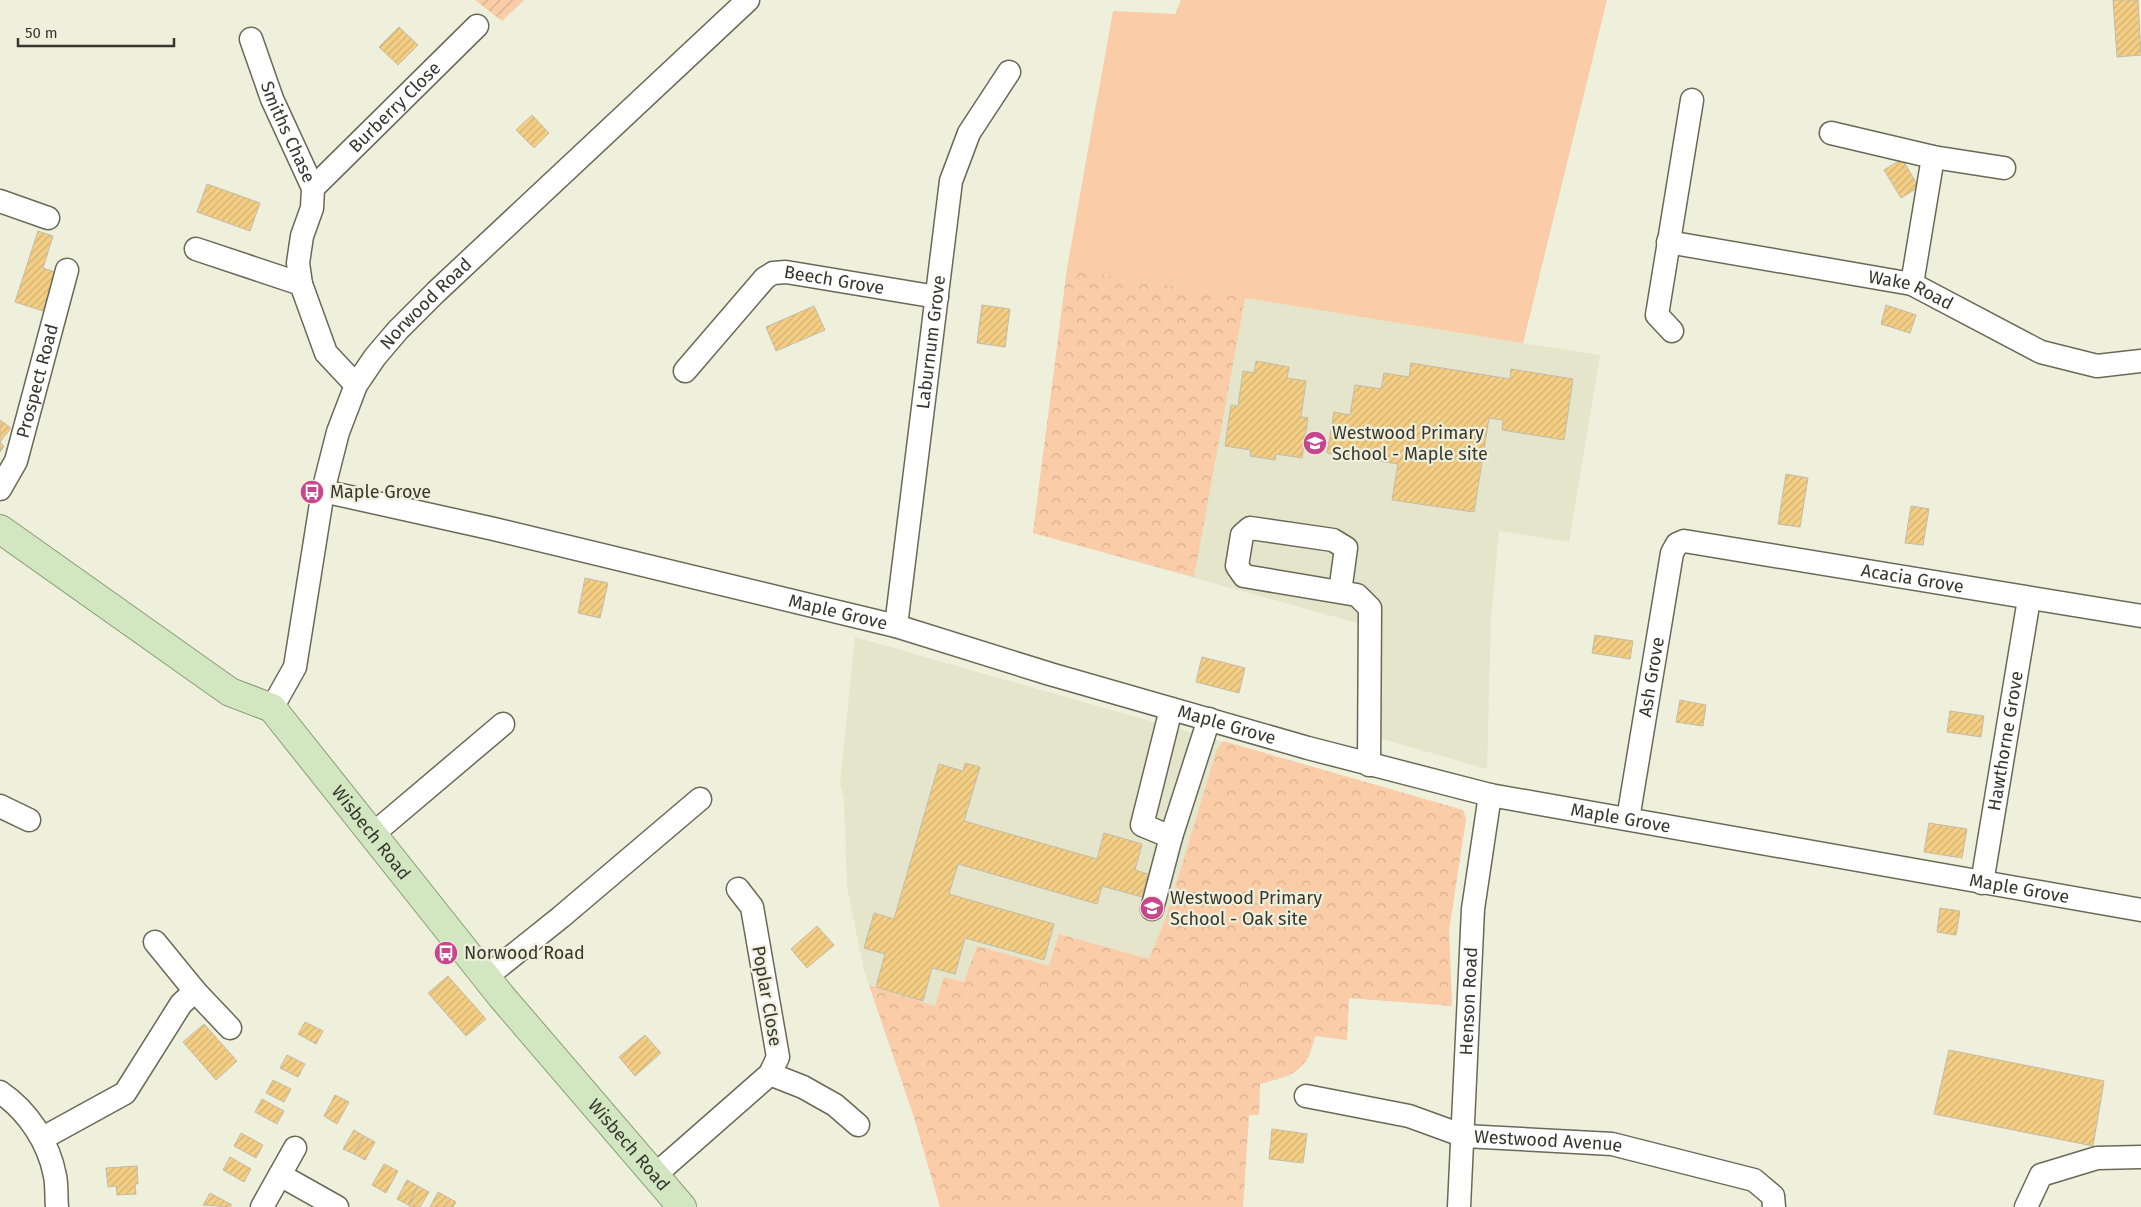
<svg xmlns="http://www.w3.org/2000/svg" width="2141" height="1207" font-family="'Fira Sans',sans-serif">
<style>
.built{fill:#e5e5cb}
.grass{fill:#facca7}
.park{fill:url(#park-crowns)}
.garden{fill:url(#garden-furrows)}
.building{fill:url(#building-hatch);stroke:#c4bba9}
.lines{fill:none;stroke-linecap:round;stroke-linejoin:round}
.minor-casing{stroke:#696957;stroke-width:25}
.major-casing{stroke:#889e73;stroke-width:30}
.minor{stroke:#fff;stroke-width:22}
.major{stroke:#d2e6c1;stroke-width:28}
.labels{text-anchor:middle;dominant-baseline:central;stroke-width:4.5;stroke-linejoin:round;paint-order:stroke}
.street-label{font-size:18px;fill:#37372f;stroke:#eff0dc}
.poi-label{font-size:18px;fill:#37372f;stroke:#eff0dc;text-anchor:start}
</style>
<defs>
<pattern id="park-crowns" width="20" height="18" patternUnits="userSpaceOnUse" patternTransform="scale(1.25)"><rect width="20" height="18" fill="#facca7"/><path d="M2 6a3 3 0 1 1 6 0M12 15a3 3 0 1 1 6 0" fill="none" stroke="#d7b090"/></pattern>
<pattern id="garden-furrows" width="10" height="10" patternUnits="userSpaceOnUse" patternTransform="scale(1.25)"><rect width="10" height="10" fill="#facca7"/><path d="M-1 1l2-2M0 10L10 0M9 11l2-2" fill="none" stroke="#d7b090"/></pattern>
<pattern id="building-hatch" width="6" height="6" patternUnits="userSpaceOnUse" patternTransform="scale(1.25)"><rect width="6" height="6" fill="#f3ce84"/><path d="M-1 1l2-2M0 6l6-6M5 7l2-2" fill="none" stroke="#d1b272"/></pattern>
</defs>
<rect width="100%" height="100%" fill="#eff0dc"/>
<path class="built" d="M 1097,96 L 1539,278 L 1523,343 L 1600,355 L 1569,542 L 1499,531 L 1491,619 L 1487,769 L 1358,732 L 1357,623 L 1033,533 L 1067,269 Z
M 855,637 L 1463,810 L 1466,819 L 1449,930 L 1452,1006 L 1349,998 L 1347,1040 L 1315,1036 L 1309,1058 L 1301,1067 L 1288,1077 L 1260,1084 L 1259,1115 L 1249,1115 L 1243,1207 L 940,1207 L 914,1117 L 864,971 L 847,887 L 844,800 L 840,784 Z"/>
<path class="grass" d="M 1181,0 L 1607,0 L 1523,343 L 1067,269 L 1113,11 L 1175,14 Z"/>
<path class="park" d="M 1067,269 L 1245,298 L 1194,577 L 1033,533 Z
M 1223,741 L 1463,810 L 1466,819 L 1449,930 L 1452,1006 L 1349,998 L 1347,1040 L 1315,1036 C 1306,1073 1294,1074 1260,1084 L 1259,1115 L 1249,1115 L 1243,1207 L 940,1207 L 914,1117 L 869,985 L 935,1006 L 944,977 L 964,982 L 977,946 L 1049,966 L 1059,934 L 1149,959 L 1166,918 L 1217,749 Z"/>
<path class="garden" d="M 475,0 L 524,0 L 502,21 Z"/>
<path class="building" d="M 2113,0 L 2138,0 L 2141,55 L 2117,57 Z
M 399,27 L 418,45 L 398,65 L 379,47 Z
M 532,115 L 549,133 L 534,148 L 516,130 Z
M 1902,159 L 1919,187 L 1901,198 L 1884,170 Z
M 207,184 L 260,203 L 250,231 L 197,212 Z
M 38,231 L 53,236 L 43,268 L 55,272 L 43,311 L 15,302 Z
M 982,305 L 1010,309 L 1005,347 L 977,343 Z
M 1886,305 L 1916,315 L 1910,333 L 1881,324 Z
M 814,306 L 825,330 L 776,351 L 766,327 Z
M 1256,361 L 1289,367 L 1287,378 L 1306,381 L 1301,417 L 1308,418 L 1302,458 L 1276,454 L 1275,460 L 1250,456 L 1251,450 L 1225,446 L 1231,405 L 1238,406 L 1243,371 L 1254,373 Z
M 1411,363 L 1510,379 L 1511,369 L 1573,379 L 1564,440 L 1502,430 L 1503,420 L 1489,418 L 1474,512 L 1392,500 L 1398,464 L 1327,453 L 1334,412 L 1350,415 L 1355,385 L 1381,389 L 1384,373 L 1409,377 Z
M 0,420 L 11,428 L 0,442 L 4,446 L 0,452 Z
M 1786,474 L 1808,478 L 1800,527 L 1778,524 Z
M 1911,506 L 1929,509 L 1923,545 L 1905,543 Z
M 585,578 L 608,583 L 600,618 L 578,613 Z
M 1595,635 L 1633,641 L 1630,659 L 1592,653 Z
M 1202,657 L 1245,668 L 1239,693 L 1196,682 Z
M 1680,700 L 1706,705 L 1703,726 L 1676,722 Z
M 1950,711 L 1984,716 L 1981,737 L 1947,732 Z
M 965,763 L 980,767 L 964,821 L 1097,859 L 1104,833 L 1142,844 L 1135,870 L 1148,874 L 1142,897 L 1102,886 L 1097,904 L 958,864 L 949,894 L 1054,924 L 1044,960 L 965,938 L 955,974 L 932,968 L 923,1001 L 876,987 L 885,954 L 864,948 L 874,913 L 894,919 L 939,764 L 963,771 Z
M 1929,823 L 1967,829 L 1962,858 L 1924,852 Z
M 1940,908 L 1960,911 L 1956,935 L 1937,932 Z
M 817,926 L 834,945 L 807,968 L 791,949 Z
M 448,976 L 486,1019 L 466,1036 L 428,993 Z
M 305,1022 L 323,1031 L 316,1044 L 298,1034 Z
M 204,1024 L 237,1061 L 216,1080 L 183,1042 Z
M 645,1035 L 661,1053 L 635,1076 L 619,1057 Z
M 1949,1050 L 2104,1081 L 2093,1146 L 1934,1114 Z
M 287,1055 L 305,1064 L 298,1077 L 280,1068 Z
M 273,1080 L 291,1089 L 284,1102 L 266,1093 Z
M 335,1095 L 349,1102 L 337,1124 L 324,1116 Z
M 262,1099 L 284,1111 L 277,1124 L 255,1112 Z
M 1272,1129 L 1307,1134 L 1303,1163 L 1269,1159 Z
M 354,1130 L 364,1136 L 354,1154 L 343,1149 Z
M 241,1133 L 263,1145 L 256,1158 L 234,1146 Z
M 364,1136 L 375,1142 L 365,1160 L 354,1154 Z
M 230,1157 L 251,1169 L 244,1182 L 223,1170 Z
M 384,1164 L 398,1171 L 386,1193 L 372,1185 Z
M 137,1166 L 138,1184 L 135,1184 L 136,1194 L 117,1195 L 116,1186 L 108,1187 L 106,1168 Z
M 407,1180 L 418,1186 L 408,1205 L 397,1199 Z
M 418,1186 L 429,1192 L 420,1207 L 412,1207 L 408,1205 Z
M 438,1192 L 456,1202 L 453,1207 L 430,1207 Z
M 210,1193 L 232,1205 L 230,1207 L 203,1205 Z"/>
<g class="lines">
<g class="minor-casing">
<g id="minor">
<path id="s1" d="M 251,39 L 272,99 L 313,188 L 312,208 L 302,236 L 298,263 L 301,284"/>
<path d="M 1831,133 L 1933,157 L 2004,168"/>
<path id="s2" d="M 313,188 L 477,26"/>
<path d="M 0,201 L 48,218"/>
<path id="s3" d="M 1668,242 L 1912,284 L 2041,352 L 2097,366 L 2141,361"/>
<path d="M 196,249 L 301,284 L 326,353 L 356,385"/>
<path d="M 1912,284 L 1933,157"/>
<path d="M 1672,331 L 1657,315 L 1692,100"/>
<path id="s4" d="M 685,371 L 765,278 L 773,273 L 786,272 L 937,297"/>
<path id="s5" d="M 0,489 L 16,461 L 67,270"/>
<path id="s6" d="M 323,491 L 494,529 L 896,626 L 1050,674 L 1308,748 L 1490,795 L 2141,910"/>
<path d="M 1340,592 L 1346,548 L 1333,540 L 1250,528 L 1242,535 L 1237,566 L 1244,576 L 1357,595 L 1370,608 L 1369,765"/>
<path id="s7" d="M 896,626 L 951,181 L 969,133 L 1009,72"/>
<path id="s8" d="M 272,708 L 295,667 L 323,491 L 338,432 L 356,385 L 375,357 L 398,330 L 436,292 L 748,0"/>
<path d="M 0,806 L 29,820"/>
<path id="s9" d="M 1628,819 L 1672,553 L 1677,544 L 1684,541 L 2141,616"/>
<path d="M 373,834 L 503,724"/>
<path d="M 1171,837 L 1142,825 L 1171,709"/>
<path id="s10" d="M 1982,883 L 2029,599"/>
<path d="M 1152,909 L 1171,837 L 1209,719"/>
<path d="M 155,942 L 195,991 L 230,1028"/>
<path d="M 486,977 L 561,917 L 700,799"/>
<path d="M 770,1074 L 803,1087 L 835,1105 L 858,1125"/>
<path d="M 0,1092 C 28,1111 49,1143 55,1176 C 57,1186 56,1197 57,1207"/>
<path id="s11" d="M 1306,1096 L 1409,1116 L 1464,1136 L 1612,1144 L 1754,1180 L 1773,1196 L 1774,1207"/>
<path d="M 43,1138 L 125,1093 L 181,1004 L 195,991"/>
<path d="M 280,1175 L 337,1207"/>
<path d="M 655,1175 L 770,1074 L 778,1057 L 752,907 L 738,889"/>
<path d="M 262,1207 L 295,1148"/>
<path id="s12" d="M 1459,1207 L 1473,909 L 1490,795"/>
<path d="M 2026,1207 L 2041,1175 L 2097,1158 L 2141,1157"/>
</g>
</g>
<g class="major-casing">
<g id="major">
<path id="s13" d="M 0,529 L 230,692 L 272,708 L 501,996 L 682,1207"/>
</g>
</g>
<use href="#minor" class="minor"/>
<use href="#major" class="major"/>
</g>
<defs>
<g id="school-disc" transform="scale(1.25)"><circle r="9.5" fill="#c8468d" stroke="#eff0dc"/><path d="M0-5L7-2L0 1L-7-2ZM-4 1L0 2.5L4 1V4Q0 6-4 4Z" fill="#fff"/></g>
<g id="bus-disc" transform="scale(1.25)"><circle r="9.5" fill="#c8468d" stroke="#eff0dc"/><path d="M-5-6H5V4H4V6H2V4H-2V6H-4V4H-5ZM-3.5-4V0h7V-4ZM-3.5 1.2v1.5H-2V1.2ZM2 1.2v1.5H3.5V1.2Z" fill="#fff"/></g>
</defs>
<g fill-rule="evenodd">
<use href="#school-disc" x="1315" y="443"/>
<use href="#bus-disc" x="312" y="492"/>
<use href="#school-disc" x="1152" y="908"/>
<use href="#bus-disc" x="446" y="953"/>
</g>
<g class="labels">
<g class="street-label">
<text stroke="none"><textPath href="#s2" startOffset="115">Burberry Close</textPath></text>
<text stroke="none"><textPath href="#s1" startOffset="100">Smiths Chase</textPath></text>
<text stroke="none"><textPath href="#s4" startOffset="194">Beech Grove</textPath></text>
<text stroke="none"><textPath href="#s3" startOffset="248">Wake Road</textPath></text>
<text stroke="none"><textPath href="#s8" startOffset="444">Norwood Road</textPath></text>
<text stroke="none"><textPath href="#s7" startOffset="286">Laburnum Grove</textPath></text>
<text stroke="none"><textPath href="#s5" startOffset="115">Prospect Road</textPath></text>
<text stroke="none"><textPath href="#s9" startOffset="519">Acacia Grove</textPath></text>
<text stroke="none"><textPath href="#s6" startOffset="529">Maple Grove</textPath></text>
<text stroke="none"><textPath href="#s9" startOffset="144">Ash Grove</textPath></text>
<text stroke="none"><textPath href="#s6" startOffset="934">Maple Grove</textPath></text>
<text stroke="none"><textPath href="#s10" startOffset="144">Hawthorne Grove</textPath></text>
<text stroke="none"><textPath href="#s6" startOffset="1339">Maple Grove</textPath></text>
<text stroke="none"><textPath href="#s13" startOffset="486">Wisbech Road</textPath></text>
<text stroke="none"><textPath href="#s6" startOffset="1744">Maple Grove</textPath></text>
<text transform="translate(767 996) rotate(80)">Poplar Close</text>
<text stroke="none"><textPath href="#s12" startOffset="206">Henson Road</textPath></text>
<text stroke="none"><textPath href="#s11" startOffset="248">Westwood Avenue</textPath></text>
<text stroke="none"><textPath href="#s13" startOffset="891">Wisbech Road</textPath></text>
</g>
<g class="poi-label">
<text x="1332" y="433">Westwood Primary<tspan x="1332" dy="21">School - Maple site</tspan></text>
<text x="330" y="492">Maple Grove</text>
<text x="1170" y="898">Westwood Primary<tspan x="1170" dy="21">School - Oak site</tspan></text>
<text x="464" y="953">Norwood Road</text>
</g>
</g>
<path d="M18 38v8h156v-8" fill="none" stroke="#37372f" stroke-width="2.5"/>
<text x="25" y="38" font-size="15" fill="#37372f" stroke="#eff0dc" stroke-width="4" paint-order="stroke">50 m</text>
</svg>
